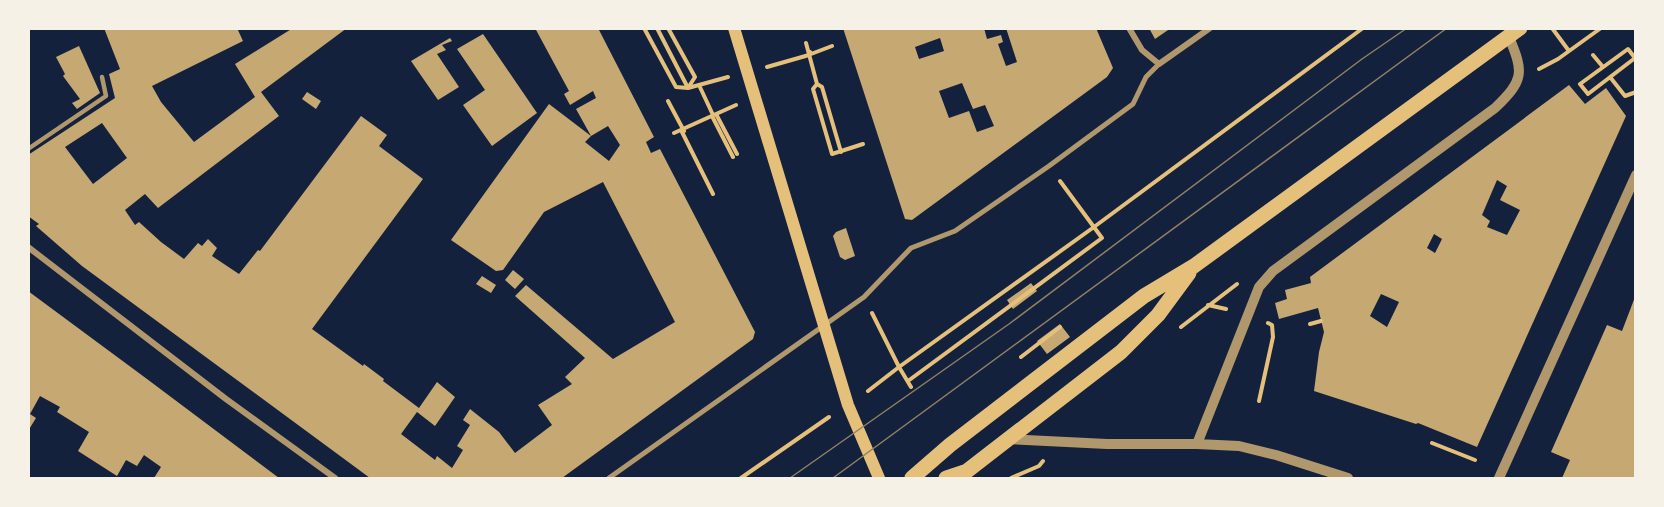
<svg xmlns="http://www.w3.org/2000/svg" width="1664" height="507" font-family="Roboto,sans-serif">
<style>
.building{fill:#c6a872;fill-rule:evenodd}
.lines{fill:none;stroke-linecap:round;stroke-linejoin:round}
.path{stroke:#e5c07b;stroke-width:4}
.service{stroke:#b1986c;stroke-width:4.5}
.pedestrian{stroke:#b1986c;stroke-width:5}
.minor{stroke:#b1986c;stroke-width:6}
.tertiary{stroke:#b1986c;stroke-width:10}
.secondary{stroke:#e5c07b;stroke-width:12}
.primary{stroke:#e5c07b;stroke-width:15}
.tram{stroke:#918062;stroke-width:1.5}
</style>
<rect width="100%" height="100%" fill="#14213d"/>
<path class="building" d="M 104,28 L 237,28 L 243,41 L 152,86 L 161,102 L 194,142 L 255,97 L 235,64 L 293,28 L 347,28 L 261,92 L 279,116 L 158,208 L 145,194 L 125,210 L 135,225 L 139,222 L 161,242 L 184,259 L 198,243 L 202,246 L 208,239 L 217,248 L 212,256 L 239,274 L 258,250 L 260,251 L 361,116 L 387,135 L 379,146 L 423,179 L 312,329 L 363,366 L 364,364 L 384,379 L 383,381 L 419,408 L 437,382 L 455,397 L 435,426 L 417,412 L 401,434 L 435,460 L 437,456 L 452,468 L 463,450 L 457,446 L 470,425 L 463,420 L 470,409 L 499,432 L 515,453 L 552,425 L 538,405 L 572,384 L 565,377 L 585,358 L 515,296 L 526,285 L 613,359 L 675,322 L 603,182 L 544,212 L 503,270 L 496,271 L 451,240 L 549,104 L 591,136 L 585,142 L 609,161 L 620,145 L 608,126 L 591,136 L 576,109 L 596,98 L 593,91 L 570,105 L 564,94 L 569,91 L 535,28 L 598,28 L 654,137 L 646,142 L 651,153 L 660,149 L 755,332 L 753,339 L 562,478 L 370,478 L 82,266 L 36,226 L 39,224 L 28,216 L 28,155 L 115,98 L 109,74 L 120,69 ZM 102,123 L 127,158 L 93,184 L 65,147 Z
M 843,28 L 984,28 L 987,39 L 1001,35 L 1003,42 L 998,44 L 1006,66 L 1017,62 L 1006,28 L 1096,28 L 1113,68 L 1107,77 L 912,220 L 905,219 ZM 940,38 L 944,51 L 919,59 L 915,47 ZM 962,83 L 973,109 L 985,105 L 994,126 L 977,132 L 969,111 L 949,118 L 939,91 Z
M 1149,28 L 1171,28 L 1155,39 Z
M 483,34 L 537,113 L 492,146 L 463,105 L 485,90 L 457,49 Z
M 450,38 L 452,41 L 442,45 L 446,50 L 437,54 L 459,87 L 438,100 L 411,61 Z
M 79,46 L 100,93 L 77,109 L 72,103 L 80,99 L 63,76 L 65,74 L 56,57 Z
M 1569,85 L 1585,104 L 1606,88 L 1626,116 L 1477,447 L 1418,423 L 1416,424 L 1314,391 L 1319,352 L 1324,332 L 1318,308 L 1279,319 L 1275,303 L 1287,299 L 1285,290 L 1311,283 L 1310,277 ZM 1497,180 L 1507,186 L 1500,200 L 1520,210 L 1507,235 L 1487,227 L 1490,221 L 1482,215 ZM 1434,234 L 1442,239 L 1435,253 L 1427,248 ZM 1381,294 L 1399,302 L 1387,327 L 1370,316 Z
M 307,92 L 321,101 L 316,109 L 302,99 Z
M 846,228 L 855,256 L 845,260 L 840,257 L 833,236 L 836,232 Z
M 513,270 L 524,279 L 515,289 L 505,280 Z
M 482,276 L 496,285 L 491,293 L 476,284 Z
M 1031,283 L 1037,291 L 1013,309 L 1007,300 Z
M 28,291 L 147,379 L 279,478 L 154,478 L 161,467 L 144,455 L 137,466 L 126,460 L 117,476 L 78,451 L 89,432 L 57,412 L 60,407 L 40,396 L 30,414 L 36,418 L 28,431 Z
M 1635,297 L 1635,478 L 1562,478 L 1570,460 L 1551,452 L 1607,325 L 1622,331 Z
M 1060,324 L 1070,337 L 1047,354 L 1037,341 Z"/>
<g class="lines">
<path class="path" d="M 644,28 L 676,87 L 688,88 L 657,28
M 668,28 L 695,77 L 688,88 L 728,77
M 1552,28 L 1569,51
M 806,43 L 817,84 L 822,87 L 841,152
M 1628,49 L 1635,58 L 1588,94 L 1580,84 Z
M 810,52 L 811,54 L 832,46
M 1593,55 L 1603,67
M 767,67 L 809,55
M 1539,69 L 1558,59 L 1601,28
M 1610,77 L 1625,96 L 1636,92
M 817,84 L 813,89 L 832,154 L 863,144
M 699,85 L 713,115
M 668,101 L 684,131
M 716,114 L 737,154
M 712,116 L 733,157
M 681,130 L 713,194
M 674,133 L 736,105
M 1208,305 L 1226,309
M 872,313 L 899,367 L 911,387
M 1310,324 L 1321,321
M 1181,327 L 1237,284
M 1021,357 L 1060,327
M 908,381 L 1102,238 L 1060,181
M 868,391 L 899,367 L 1094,227 L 1363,28
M 1259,401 L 1273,337 L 1272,325 L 1268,323
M 1432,443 L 1475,460
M 741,478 L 829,417
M 1011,478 L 1039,466 L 1043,461"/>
<path class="service" d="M 28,149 L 106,96 L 102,77"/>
<path class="pedestrian" d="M 609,478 L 864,297 L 911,248 L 955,231 L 1049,166 L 1133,104 L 1146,77 L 1159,64"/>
<path class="minor" d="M 1129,28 L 1142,50 L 1159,64 L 1210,28
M 28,247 L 226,399 L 335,478"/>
<path class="tertiary" d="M 1006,439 L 1107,444 L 1197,444 L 1239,446 L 1276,455 L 1348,478
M 1197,444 L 1259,287 L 1273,271 L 1495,108 C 1524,80 1524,73 1509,37
M 1499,478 L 1636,175"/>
<path class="secondary" d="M 734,28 L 848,405 L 879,478"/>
<path class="primary" d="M 912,478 L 950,445 L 1144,296 L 1194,266 L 1520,28
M 946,478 L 967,471 L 1121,352 L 1158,315 L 1189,273"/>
<path class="tram" d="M 790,478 L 1009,324 L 1362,59 L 1407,28
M 833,478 L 1447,28"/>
</g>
<rect width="1664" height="507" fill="none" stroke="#f6f1e7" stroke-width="60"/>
</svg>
